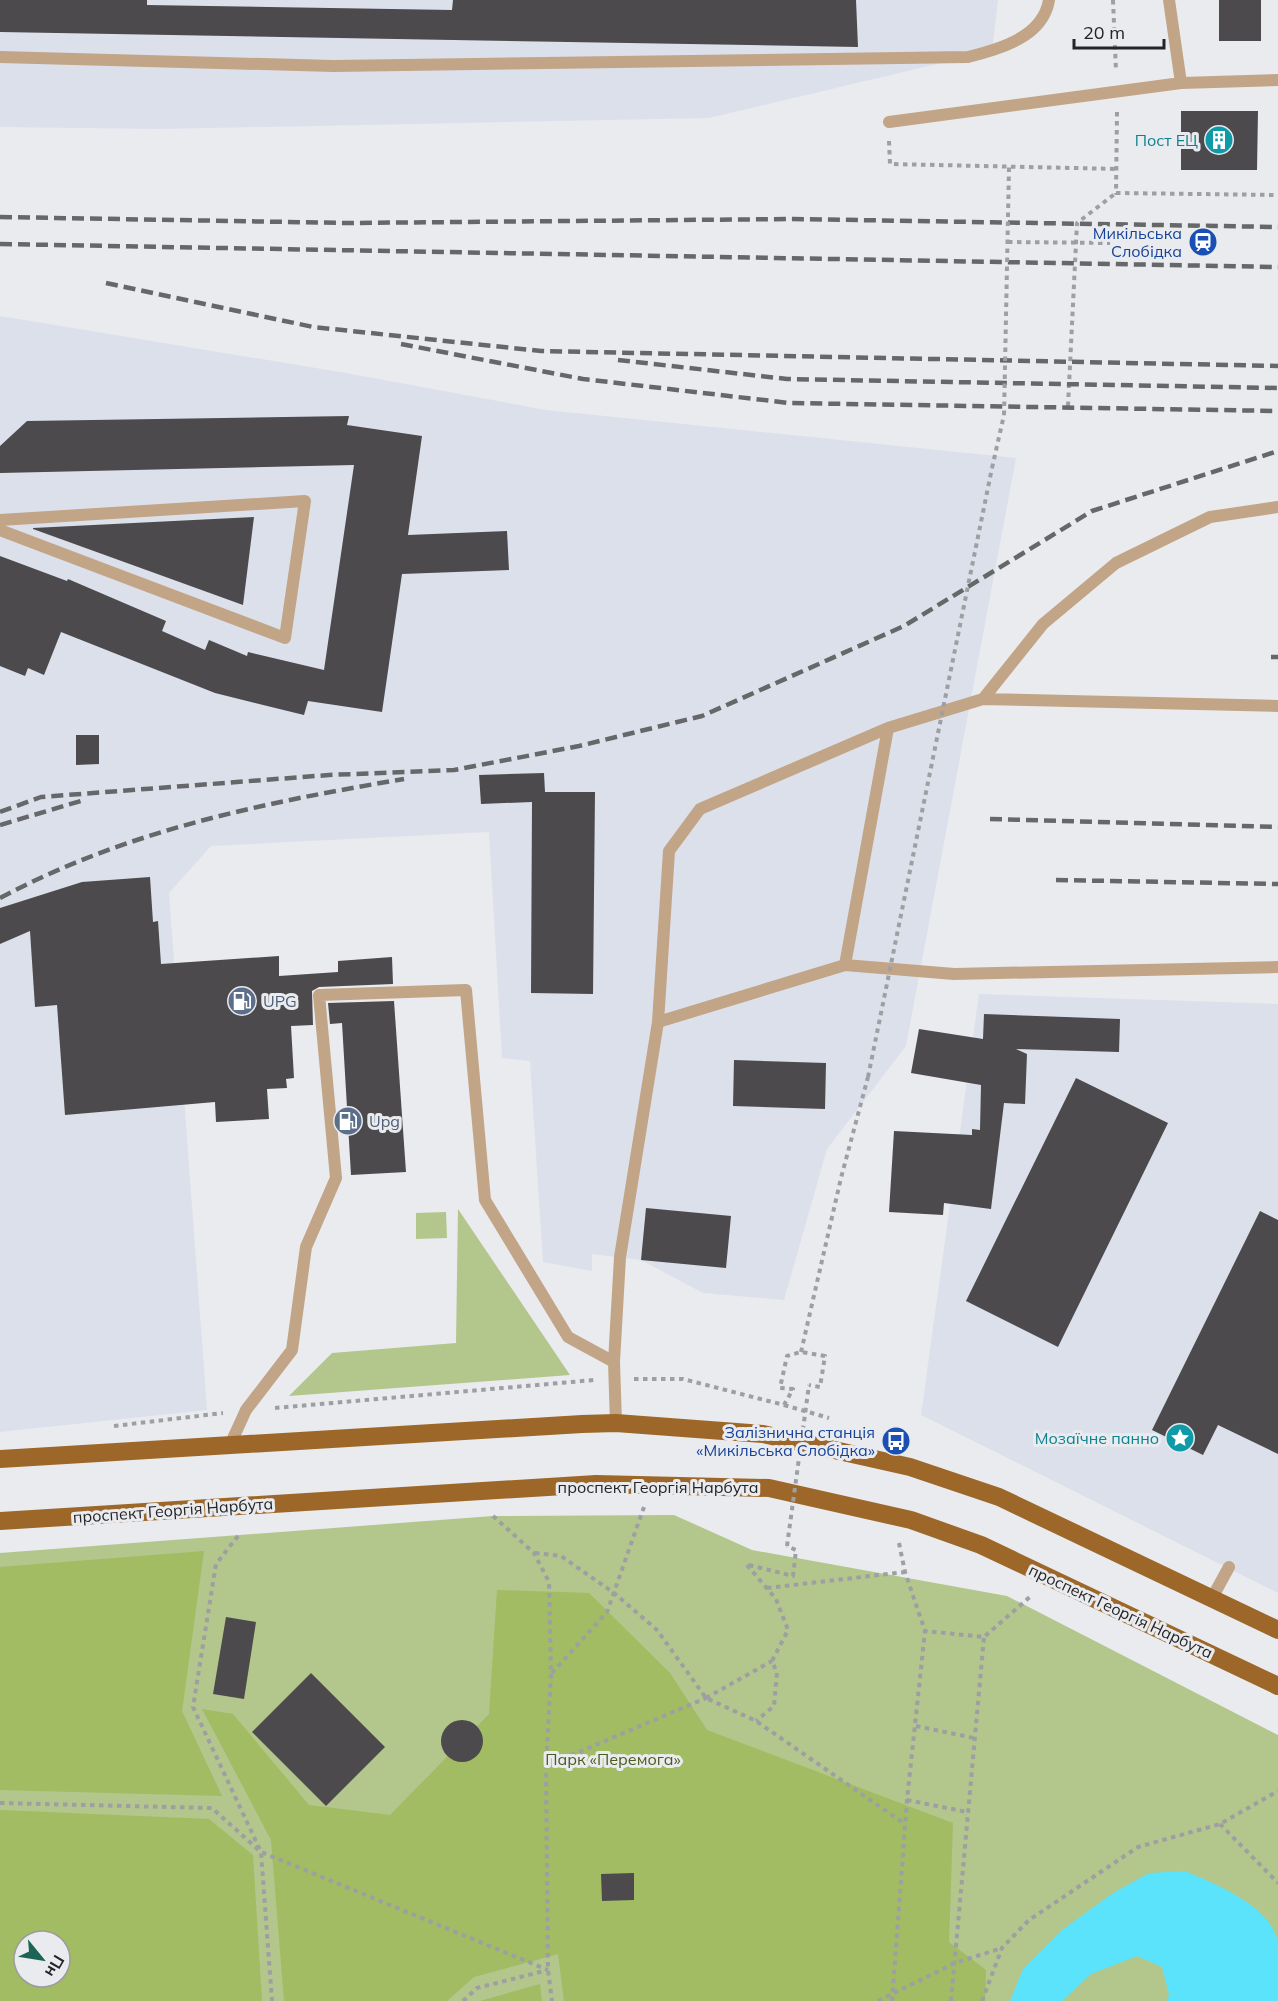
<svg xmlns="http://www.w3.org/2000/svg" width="1278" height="2001" font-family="Mulish,sans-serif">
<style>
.built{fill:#dbe0eb}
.green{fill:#b3c68b;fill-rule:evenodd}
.forest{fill:#a1bc62;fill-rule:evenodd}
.water{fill:#5ae3fa}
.building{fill:#4c4a4c}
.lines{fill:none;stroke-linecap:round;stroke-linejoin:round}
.path{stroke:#9e9fa3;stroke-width:4;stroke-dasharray:4.5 4.5;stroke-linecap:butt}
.lane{stroke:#c2a486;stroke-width:12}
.primary{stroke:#9d6729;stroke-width:18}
.rail{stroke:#666769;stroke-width:4.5;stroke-dasharray:12 6;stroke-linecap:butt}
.path-bridge{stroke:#9e9fa3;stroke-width:4;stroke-dasharray:4.5 4.5;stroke-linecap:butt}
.labels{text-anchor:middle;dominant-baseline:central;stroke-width:6;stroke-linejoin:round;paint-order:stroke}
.culture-label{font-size:16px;fill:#0d838f;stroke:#e9ebef;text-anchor:end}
.transit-label{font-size:16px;fill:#164399;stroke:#e9ebef;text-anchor:end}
.service-label{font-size:16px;fill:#4e5e75;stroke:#e9ebef;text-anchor:start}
.street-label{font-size:16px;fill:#252527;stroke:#e9ebef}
.park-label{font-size:16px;fill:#4b5c1c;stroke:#e9ebef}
</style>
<rect width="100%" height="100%" fill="#e9ebef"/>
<path class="built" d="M 0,0 L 998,0 L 992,51 L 709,118 L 161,129 L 0,127 Z
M 0,316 L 346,373 L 546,410 L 1016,458 L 906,1046 L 827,1149 L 784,1300 L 703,1293 L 641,1260 L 592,1254 L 592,1271 L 543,1262 L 530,1061 L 502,1058 L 489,832 L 211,846 L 169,893 L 207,1410 L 0,1432 Z
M 979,994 L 1278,1004 L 1278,1593 L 921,1415 Z"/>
<path class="green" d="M 458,1209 L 570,1375 L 289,1396 L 332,1353 L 456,1343 Z
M 446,1212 L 447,1238 L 416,1239 L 416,1213 Z
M 674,1515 L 752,1550 L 1007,1596 L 1278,1735 L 1278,2001 L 0,2001 L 0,1553 L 493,1516 ZM 24,1941 L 60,1941 L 60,1977 L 24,1977 Z"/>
<path class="forest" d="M 204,1551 L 182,1711 L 222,1796 L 0,1790 L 0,1567 Z
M 497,1590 L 589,1593 L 670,1673 L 707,1730 L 953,1823 L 949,1942 L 986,1970 L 985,2001 L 564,2001 L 558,1954 L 474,1977 L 447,2001 L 284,2001 L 271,1840 L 202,1709 L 233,1714 L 309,1805 L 390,1815 L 489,1714 Z
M 0,1810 L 209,1819 L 253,1855 L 262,2001 L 0,2001 ZM 24,1941 L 60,1941 L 60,1977 L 24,1977 Z
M 540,1984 L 542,2001 L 479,2001 L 480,2001 Z"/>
<path class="water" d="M 1185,1871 C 1215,1884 1274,1907 1278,1944 C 1278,1963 1278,1983 1278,2001 L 1167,2001 L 1169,1995 L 1162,1967 L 1137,1956 L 1091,1974 L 1062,2001 L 1010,2001 L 1023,1969 L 1062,1930 L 1113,1893 L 1149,1873 Z"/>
<path class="building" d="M 0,0 L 147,0 L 147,5 L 452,10 L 453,0 L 856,0 L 858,47 L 0,32 Z
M 1219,0 L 1261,0 L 1261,41 L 1219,41 Z
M 1181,111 L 1258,111 L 1257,170 L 1181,170 Z
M 349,416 L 347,425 L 422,436 L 408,535 L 507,531 L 509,570 L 402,574 L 382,712 L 308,701 L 304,715 L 215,693 L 61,632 L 44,675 L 28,668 L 25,676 L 0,666 L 0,556 L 67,581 L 68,579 L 166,621 L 162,631 L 205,650 L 209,640 L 247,656 L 248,652 L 324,670 L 354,465 L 0,473 L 0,446 L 27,421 Z
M 254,517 L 243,605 L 33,529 L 33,528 Z
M 76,735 L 99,735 L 99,764 L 76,765 Z
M 544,773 L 545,792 L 595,792 L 593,994 L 531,993 L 532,802 L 481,804 L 479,775 Z
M 150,877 L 153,922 L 158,921 L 161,964 L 279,956 L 279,976 L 338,972 L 338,961 L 392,957 L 393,984 L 319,987 L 312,991 L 313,1025 L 291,1026 L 294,1078 L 286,1079 L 287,1088 L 267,1089 L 269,1119 L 216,1122 L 215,1102 L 65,1115 L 57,1005 L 35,1007 L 30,931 L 0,944 L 0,908 L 82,882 Z
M 394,1001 L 406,1172 L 351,1175 L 342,1023 L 330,1024 L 328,1003 Z
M 984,1014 L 1120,1019 L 1119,1052 L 1016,1049 L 1027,1054 L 1025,1104 L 1004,1103 L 991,1209 L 944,1203 L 943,1215 L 889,1212 L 894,1131 L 972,1135 L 972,1129 L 980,1130 L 981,1085 L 911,1073 L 919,1029 L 983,1039 Z
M 734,1060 L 826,1063 L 825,1109 L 733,1106 Z
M 1076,1078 L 1168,1123 L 1058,1347 L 966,1301 Z
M 646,1208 L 731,1216 L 726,1268 L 641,1260 Z
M 1260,1211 L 1278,1220 L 1278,1454 L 1218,1425 L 1203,1455 L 1152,1430 Z
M 226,1617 L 256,1622 L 244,1699 L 213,1694 Z
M 311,1673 L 385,1747 L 326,1806 L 252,1732 Z
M441 1741a21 21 0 1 1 42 0a21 21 0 1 1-42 0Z
M 634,1873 L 634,1900 L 602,1901 L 601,1874 Z"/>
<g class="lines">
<path class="path" d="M 1113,0 L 1116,71
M 1117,112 L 1116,193 L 1278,195
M 889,141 L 890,164 L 1119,169
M 1008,242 L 1110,243
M 1068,406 L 1077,223 L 1116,193
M 992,468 L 1004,415
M 801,1352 L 841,1178 L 868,1077
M 634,1379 L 683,1379 L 784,1405 L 793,1389 L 780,1388 L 787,1356 L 801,1352 L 825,1356 L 820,1387 L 809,1385
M 784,1405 L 829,1418
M 275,1408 L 594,1380
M 114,1426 L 223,1413
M 493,1516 L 534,1553 L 549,1582 L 551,1674 L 546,1766 L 548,1970 L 552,2001
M 238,1536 L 216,1564 L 193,1707 L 261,1852 L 272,2001
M 899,1543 L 905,1572 L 925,1631 L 984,1637 L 1031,1596
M 535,1553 L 561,1556 L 614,1593 L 657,1630 L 706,1698 L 756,1721 L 905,1824
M 747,1565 L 776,1599 L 788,1630 L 772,1661 L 777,1673 L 774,1706 L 756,1721
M 749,1565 L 793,1576 L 796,1550 L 787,1546
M 767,1588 L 905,1572
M 552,1673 L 607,1612 L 644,1507
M 706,1698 L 772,1661
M 916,1726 L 974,1738
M 546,1766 L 706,1698
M 907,1800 L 967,1812
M 0,1803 L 212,1808 L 261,1852 L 548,1970
M 1220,1824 L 1278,1883
M 463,2001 L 477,1988 L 548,1970
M 878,2001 L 955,1963 L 1002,1948
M 892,2001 L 907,1800 L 925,1631
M 951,2001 L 984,1637
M 982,2001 L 1002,1948 L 1029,1920 L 1138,1847 L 1220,1824 L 1278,1791"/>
<path class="lane" d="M 1169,0 L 1181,83 L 1278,80
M 0,57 L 333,66 L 968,57 C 1000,49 1043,37 1049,0
M 889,122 L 1181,83
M 0,520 L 305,501 L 285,638 L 0,530
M 983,699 L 1278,706
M 845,965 L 888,728
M 658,1022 L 845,965 L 954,974 L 1278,967
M 616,1423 L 614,1362 L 620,1257 L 658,1022 L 669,851 L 700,809 L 888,728 L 983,699 L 1043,624 L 1116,563 L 1210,517 L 1278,507
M 230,1445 L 246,1410 L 292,1350 L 306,1247 L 336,1178 L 319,995 L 466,990 L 485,1200 L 568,1337 L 614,1362
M 1212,1598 L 1229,1567"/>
<path class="primary" d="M 0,1459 L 582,1424 L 616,1423 L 763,1434 L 910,1467 L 999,1497 L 1278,1630
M 0,1521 L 596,1484 L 769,1488 L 911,1520 L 981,1545 L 1278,1686"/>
<path class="rail" d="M 0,217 L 348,223 L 793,219 L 1278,227
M 0,244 L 1278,267
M 106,283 L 313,327 L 541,351 L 1278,366
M 401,344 L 583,379 L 789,403 L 1278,411
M 618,360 L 787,379 L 1278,388
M 1271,657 L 1278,657
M 0,812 L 41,797 L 329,775 L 454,770 L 579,746 L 702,716 L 904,626 L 1092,511 L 1278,451
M 990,819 L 1278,827
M 0,825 L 84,800
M 1056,880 L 1278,884
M 0,898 C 128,830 262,803 404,779"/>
<path class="path-bridge" d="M 1004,415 L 1009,167
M 868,1077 L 992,468
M 787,1546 L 809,1385"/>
</g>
<defs>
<g id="building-disc" transform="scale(1.5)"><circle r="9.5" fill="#0f9aa8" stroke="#e9ebef"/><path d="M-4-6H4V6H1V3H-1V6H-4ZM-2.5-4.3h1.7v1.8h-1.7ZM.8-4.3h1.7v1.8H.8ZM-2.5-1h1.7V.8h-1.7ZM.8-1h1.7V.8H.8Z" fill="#fff"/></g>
<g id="station-disc" transform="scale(1.5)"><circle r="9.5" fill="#1a4fb4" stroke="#e9ebef"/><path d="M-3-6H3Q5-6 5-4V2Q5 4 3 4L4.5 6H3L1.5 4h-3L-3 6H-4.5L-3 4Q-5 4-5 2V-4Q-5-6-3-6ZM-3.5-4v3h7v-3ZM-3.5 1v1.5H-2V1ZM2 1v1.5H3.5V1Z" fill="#fff"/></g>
<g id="fuel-disc" transform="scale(1.5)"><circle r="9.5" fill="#5c6f8a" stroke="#e9ebef"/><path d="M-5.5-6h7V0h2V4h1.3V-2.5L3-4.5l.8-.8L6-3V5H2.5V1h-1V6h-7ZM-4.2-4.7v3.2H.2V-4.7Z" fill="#fff"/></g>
<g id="sight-disc" transform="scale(1.5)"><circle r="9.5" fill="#0f9aa8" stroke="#e9ebef"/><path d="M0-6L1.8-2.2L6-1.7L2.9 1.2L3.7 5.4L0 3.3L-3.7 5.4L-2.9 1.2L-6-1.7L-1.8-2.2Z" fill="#fff"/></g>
<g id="bus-disc" transform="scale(1.5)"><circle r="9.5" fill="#1a4fb4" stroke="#e9ebef"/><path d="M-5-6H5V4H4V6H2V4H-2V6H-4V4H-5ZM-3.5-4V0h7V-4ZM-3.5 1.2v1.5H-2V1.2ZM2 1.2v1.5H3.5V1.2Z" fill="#fff"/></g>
</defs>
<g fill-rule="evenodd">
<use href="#building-disc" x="1219" y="140"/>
<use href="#station-disc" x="1203" y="242"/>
<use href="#fuel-disc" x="242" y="1001"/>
<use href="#fuel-disc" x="348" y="1121"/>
<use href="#sight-disc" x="1180" y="1438"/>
<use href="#bus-disc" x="896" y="1441"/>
</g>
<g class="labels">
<g class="culture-label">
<text x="1198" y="140">Пост ЕЦ</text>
<text x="1159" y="1438">Мозаїчне панно</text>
</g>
<g class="transit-label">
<text x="1182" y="233">Микільська<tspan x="1182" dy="18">Слобідка</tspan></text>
<text x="875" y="1432">Залізнична станція<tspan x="875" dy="18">«Микільська Слобідка»</tspan></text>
</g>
<g class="service-label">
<text x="263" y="1001">UPG</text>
<text x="369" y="1121">Upg</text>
</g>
<g class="street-label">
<text x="658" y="1487">проспект Георгія Нарбута</text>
<text transform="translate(173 1510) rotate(-4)">проспект Георгія Нарбута</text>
<text transform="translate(1121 1611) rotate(25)">проспект Георгія Нарбута</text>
</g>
<g class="park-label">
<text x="613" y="1759">Парк «Перемога»</text>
</g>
</g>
<g transform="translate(42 1959) rotate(120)"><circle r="28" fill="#e9ebef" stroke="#9b9c9f" stroke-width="1.5"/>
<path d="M0-4.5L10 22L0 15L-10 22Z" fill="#1e6456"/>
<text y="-9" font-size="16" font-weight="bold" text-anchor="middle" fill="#252527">Пн</text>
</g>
<path d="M1074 39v9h90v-9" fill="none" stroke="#252527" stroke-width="3"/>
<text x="1083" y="39" font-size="18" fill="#252527" stroke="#e9ebef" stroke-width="4.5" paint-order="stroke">20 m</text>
</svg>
